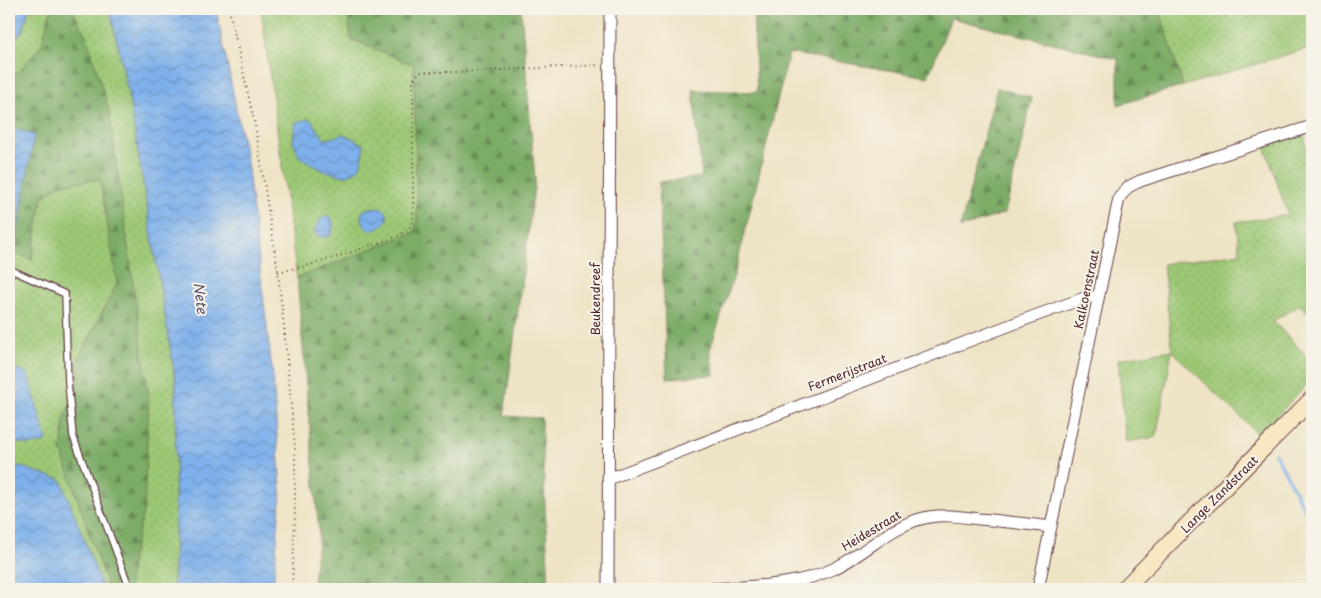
<svg xmlns="http://www.w3.org/2000/svg" width="1321" height="598" font-family="'Playpen Sans',sans-serif">
<style>
.grass{fill:url(#grass-dots);stroke:#737450}
.forest{fill:url(#forest-firs);stroke:#646648}
.water{fill:url(#water-waves);stroke:#64688b}
.lines{fill:none;stroke-linecap:round;stroke-linejoin:round}
.stream{stroke:#7eb1eb;stroke-width:3}
.lane-casing{stroke:#633c42;stroke-width:8}
.street-casing{stroke:#633c42;stroke-width:13}
.secondary-casing{stroke:#633c42;stroke-width:18}
.path{stroke:#633c42;stroke-width:2;stroke-dasharray:1 4;stroke-linecap:butt}
.lane{stroke:#fff;stroke-width:5.5}
.street{stroke:#fff;stroke-width:11}
.secondary{stroke:#f7e8c3;stroke-width:16}
.labels{text-anchor:middle;dominant-baseline:central;stroke-width:4;stroke-linejoin:round;paint-order:stroke}
.street-label{font-size:12px;fill:#4a1f2b;stroke:#f7f3e8}
.water-label{font-size:14px;font-style:italic;fill:#5c526e;stroke:#f7f3e8}
</style>
<defs>
<pattern id="grass-dots" width="8" height="8" patternUnits="userSpaceOnUse" patternTransform="scale(1.25)"><rect width="8" height="8" fill="#9cc875"/><path d="M2 2h.1M6 6h.1" fill="none" stroke="#88ab65" stroke-width="1.8" stroke-linecap="round"/></pattern>
<pattern id="forest-firs" width="22" height="20" patternUnits="userSpaceOnUse" patternTransform="scale(1.25)"><rect width="22" height="20" fill="#7dac66"/><path d="M5 1l3.5 6h-7zM16 11l3.5 6h-7z" fill="#688b54"/></pattern>
<pattern id="water-waves" width="16" height="10" patternUnits="userSpaceOnUse" patternTransform="scale(1.25)"><rect width="16" height="10" fill="#7eb1eb"/><path d="M0 5q4-4 8 0t8 0" fill="none" stroke="#698fbf"/></pattern>
</defs>
<rect width="100%" height="100%" fill="#f7f3e8"/>
<filter id="ink" filterUnits="userSpaceOnUse"><feTurbulence type="fractalNoise" baseFrequency=".02" numOctaves="2"/><feDisplacementMap in="SourceGraphic" scale="10" xChannelSelector="R" yChannelSelector="G"/><feConvolveMatrix kernelMatrix="1 2 1 2 8 2 1 2 1" color-interpolation-filters="sRGB"/></filter>
<filter id="wash" filterUnits="userSpaceOnUse"><feTurbulence type="fractalNoise" baseFrequency=".0096" numOctaves="4" result="noise"/><feDisplacementMap in="SourceGraphic" scale="20" xChannelSelector="R" yChannelSelector="G"/><feGaussianBlur stdDeviation="1.12" result="paint"/><feColorMatrix in="noise" values="0 0 0 0 0 0 0 0 0 0 0 0 0 0 0 0 0 1.4 0 .05"/><feComposite in="paint" operator="in"/></filter>
<g filter="url(#wash)">
<rect width="100%" height="100%" fill="#eee3c5"/>
<path class="grass" d="M 29,9 L 110,9 L 128,91 L 176,382 L 175,542 L 173,589 L 9,589 L 9,45 L 22,32 Z
M 261,9 L 348,9 L 351,39 L 414,65 L 417,218 L 415,232 L 297,278 Z
M 1159,9 L 1312,9 L 1312,47 L 1183,86 Z
M 1304,132 L 1312,190 L 1312,318 L 1300,305 L 1273,321 L 1312,362 L 1312,379 L 1259,435 L 1172,351 L 1156,437 L 1126,442 L 1118,359 L 1172,350 L 1163,264 L 1240,253 L 1236,222 L 1288,215 L 1264,144 Z"/>
<path class="forest" d="M 51,9 L 72,9 L 87,38 L 109,110 L 149,397 L 144,509 L 131,562 L 129,589 L 108,589 L 61,450 L 65,416 L 76,393 L 79,358 L 117,283 L 100,179 L 58,185 L 42,199 L 32,260 L 14,252 L 33,135 L 9,127 L 9,74 L 19,72 L 41,46 Z
M 348,9 L 521,9 L 535,180 L 504,416 L 541,418 L 549,589 L 312,589 L 319,534 L 297,278 L 415,232 L 417,218 L 414,65 L 351,39 Z
M 753,9 L 1159,9 L 1183,86 L 1118,105 L 1118,59 L 951,18 L 928,77 L 789,53 L 735,272 L 710,350 L 714,375 L 667,378 L 659,182 L 702,177 L 693,90 L 757,92 Z
M 997,88 L 1032,98 L 1005,213 L 960,228 Z"/>
<path class="water" d="M 9,9 L 29,9 L 22,32 L 9,45 Z
M 110,9 L 216,9 L 247,162 L 273,378 L 281,491 L 273,589 L 173,589 L 175,542 L 176,382 L 128,91 Z
M 310,119 L 325,140 L 344,134 L 364,145 L 360,167 L 353,173 L 344,176 L 322,170 L 299,156 L 293,141 L 296,122 Z
M 9,127 L 34,135 L 14,252 L 9,250 Z
M 371,208 L 382,208 L 387,213 L 387,220 L 378,229 L 368,230 L 364,224 L 361,215 L 363,211 Z
M 328,215 L 332,219 L 333,227 L 330,236 L 320,237 L 314,232 L 320,220 Z
M 9,365 L 28,374 L 47,442 L 29,445 L 9,441 Z
M 9,463 L 61,480 L 103,589 L 9,589 Z"/>
<g class="lines">
<path class="stream" d="M 274,10 L 275,9
M 1275,453 L 1312,524"/>
</g>
</g>
<g filter="url(#ink)">
<g class="lines">
<g class="lane-casing">
<path id="lane" d="M 9,269 L 65,294 L 68,383 L 73,436 L 130,589"/>
</g>
<g class="street-casing">
<path id="street" d="M 608,479 L 1021,321 L 1087,297 L 1098,297
M 608,589 L 610,9
M 709,589 C 750,586 795,587 833,569 C 866,554 892,523 929,517 C 946,514 962,517 979,519 C 1003,521 1027,524 1051,527
M 1038,589 L 1119,198 L 1128,187 L 1140,181 L 1312,126"/>
</g>
<g class="secondary-casing">
<path id="secondary" d="M 1124,589 L 1312,399"/>
</g>
<path class="path" d="M 229,9 L 255,125 L 278,272 L 284,327 L 295,448 L 295,515 L 292,589
M 278,272 L 306,266 L 346,254 L 399,236 L 411,226 L 413,219 L 413,80 L 419,72 L 462,72 L 600,65"/>
<use href="#lane" class="lane"/>
<use href="#street" class="street"/>
<use href="#secondary" class="secondary"/>
</g>
</g>
<g class="labels">
<g class="street-label">
<text transform="translate(1086 289) rotate(-78)">Kalkoenstraat</text>
<text transform="translate(595 299) rotate(-90)">Beukendreef</text>
<text transform="translate(847 372) rotate(-21)">Fermerijstraat</text>
<text transform="translate(1219 494) rotate(-45)">Lange Zandstraat</text>
<text transform="translate(871 530) rotate(-31)">Heidestraat</text>
</g>
<g class="water-label">
<text transform="translate(201 298) rotate(83)">Nete</text>
</g>
</g>
<rect width="1321" height="598" fill="none" stroke="#f7f3e8" stroke-width="30"/>
</svg>
